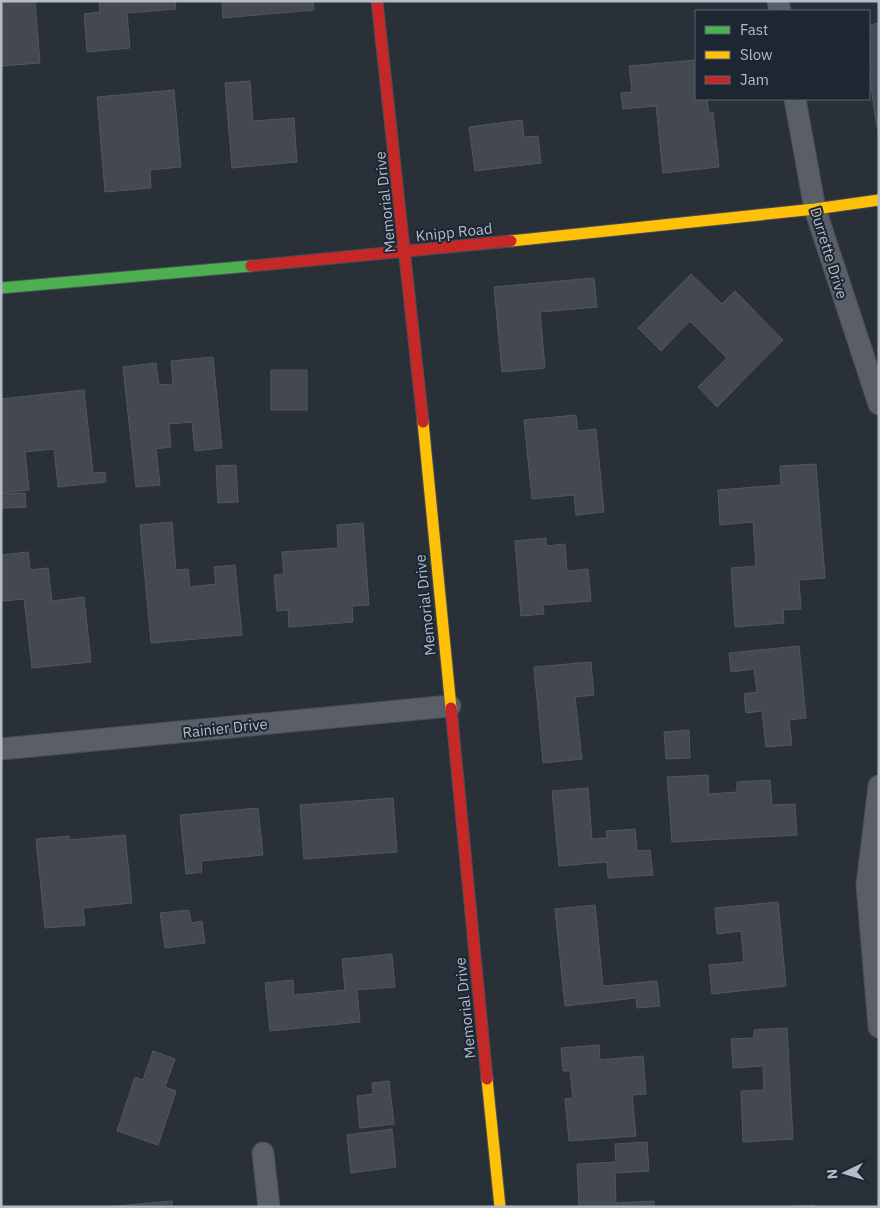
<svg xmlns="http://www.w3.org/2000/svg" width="880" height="1208" font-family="'IBM Plex Sans',sans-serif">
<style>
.building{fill:#444950;stroke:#52575f}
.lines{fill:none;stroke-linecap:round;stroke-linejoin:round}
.street-casing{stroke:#484c53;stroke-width:23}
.fast-casing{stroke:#484c53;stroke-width:13}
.slow-casing{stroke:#484c53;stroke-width:13}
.jam-casing{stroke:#484c53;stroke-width:13}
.street{stroke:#5a5e66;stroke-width:21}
.fast{stroke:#4caf50;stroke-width:11}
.slow{stroke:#ffc107;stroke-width:11}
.jam{stroke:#c62828;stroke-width:11}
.labels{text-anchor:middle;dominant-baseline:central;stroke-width:4;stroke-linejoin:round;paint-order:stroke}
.street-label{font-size:15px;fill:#b4bcc9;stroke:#1d2633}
</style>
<rect width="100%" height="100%" fill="#2a3038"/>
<path class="building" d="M 1,1 L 35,1 L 40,63 L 1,66 Z
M 99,1 L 175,1 L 176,9 L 127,13 L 130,48 L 87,52 L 84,14 L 100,12 Z
M 222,1 L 313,1 L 314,10 L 223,18 Z
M 879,23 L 879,127 L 877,128 L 869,72 L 871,69 L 869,25 Z
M 696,60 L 696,99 L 707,99 L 709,113 L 713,112 L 719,167 L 663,173 L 656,106 L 623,109 L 621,93 L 632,92 L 629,66 Z
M 250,81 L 253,121 L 294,118 L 297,162 L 232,168 L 225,83 Z
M 174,90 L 181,167 L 150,170 L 151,188 L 105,192 L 97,97 Z
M 522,120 L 524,137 L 538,136 L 541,163 L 475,171 L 469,127 Z
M 691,274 L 722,304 L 735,291 L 783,340 L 717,407 L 698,387 L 727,358 L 690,321 L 661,351 L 638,328 Z
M 594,278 L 597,307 L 540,312 L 545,368 L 502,372 L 494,287 Z
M 213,357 L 222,448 L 195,451 L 192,422 L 169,424 L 171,447 L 156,449 L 160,485 L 136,487 L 123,367 L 156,363 L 159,385 L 173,384 L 171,361 Z
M 271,370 L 307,370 L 307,410 L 271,410 Z
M 84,390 L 93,473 L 105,472 L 106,482 L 58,487 L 54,449 L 25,452 L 29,490 L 1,493 L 1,399 Z
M 576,415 L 578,431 L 596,429 L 604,512 L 576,515 L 574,495 L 532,499 L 524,420 Z
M 816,464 L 825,578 L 799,580 L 801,609 L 783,610 L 784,623 L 735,627 L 731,568 L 756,566 L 753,522 L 720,525 L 718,490 L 781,485 L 780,466 Z
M 236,465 L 238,502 L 218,503 L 216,466 Z
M 25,493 L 26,507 L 2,508 L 1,494 Z
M 172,522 L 176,570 L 188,569 L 190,587 L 216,584 L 214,567 L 235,565 L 242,635 L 151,643 L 140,525 Z
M 363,523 L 369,605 L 352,606 L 353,622 L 289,627 L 288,610 L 277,611 L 274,575 L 284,574 L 282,552 L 338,548 L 337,525 Z
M 546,538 L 546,546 L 565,544 L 567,571 L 588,569 L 591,601 L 543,605 L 544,614 L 521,616 L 515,541 Z
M 28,552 L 30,570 L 48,568 L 52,601 L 84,597 L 91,662 L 32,668 L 24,599 L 3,601 L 1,587 L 1,555 Z
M 799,646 L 806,718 L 789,720 L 792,745 L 766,747 L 762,711 L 746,713 L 744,694 L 757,692 L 754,669 L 731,672 L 729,653 Z
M 591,662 L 594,695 L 575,697 L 582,759 L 543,763 L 534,667 Z
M 689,730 L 690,758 L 666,759 L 664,732 Z
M 708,775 L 709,794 L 737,792 L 737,782 L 770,780 L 772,805 L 795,804 L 797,835 L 672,842 L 667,777 Z
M 588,788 L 592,839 L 607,838 L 606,831 L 635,829 L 637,851 L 650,850 L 653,875 L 608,878 L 607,862 L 559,866 L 552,791 Z
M 393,798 L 397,852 L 304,859 L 300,805 Z
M 258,808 L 263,855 L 201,861 L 202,872 L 186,874 L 180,815 Z
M 125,835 L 132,903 L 83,908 L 85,925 L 45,928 L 36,839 L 69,836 L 69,840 Z
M 778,902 L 786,986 L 712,994 L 709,965 L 744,962 L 741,931 L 717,934 L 715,908 Z
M 595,905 L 603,986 L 657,981 L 660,1006 L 637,1008 L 636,998 L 565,1006 L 555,909 Z
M 189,910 L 191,923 L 202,921 L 205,943 L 165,948 L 160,913 Z
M 392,954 L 395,987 L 357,990 L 360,1022 L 270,1031 L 265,983 L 293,980 L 294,995 L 345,990 L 342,959 Z
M 787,1028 L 793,1139 L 743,1142 L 741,1091 L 764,1090 L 763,1066 L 733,1068 L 731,1039 L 754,1038 L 754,1030 Z
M 599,1045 L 600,1060 L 643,1056 L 646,1094 L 632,1095 L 636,1136 L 569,1141 L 565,1099 L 573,1098 L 570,1071 L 563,1071 L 561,1048 Z
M 153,1051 L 175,1059 L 165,1087 L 176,1091 L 158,1145 L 117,1131 L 135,1077 L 143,1080 Z
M 389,1081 L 394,1124 L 360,1128 L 357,1096 L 373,1094 L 372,1083 Z
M 392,1129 L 396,1167 L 351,1173 L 347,1135 Z
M 647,1142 L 649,1171 L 615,1173 L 616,1203 L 654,1201 L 654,1207 L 579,1207 L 577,1164 L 616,1162 L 615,1144 Z
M 172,1201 L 172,1207 L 117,1207 L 117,1206 Z
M 814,1205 L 814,1207 L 778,1207 Z"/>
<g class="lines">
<g class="street-casing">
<path id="street" d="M 778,1 L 780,11
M 795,99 L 815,209 L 879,404
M 1,749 L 450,706
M 879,786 L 867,885 L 879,1027
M 263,1153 L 269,1207"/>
</g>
<g class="fast-casing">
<path id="fast" d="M 1,288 L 251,266"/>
</g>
<g class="slow-casing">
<path id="slow" d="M 511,241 L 815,209 L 879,200
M 423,422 L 451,708
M 487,1079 L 500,1207"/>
</g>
<g class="jam-casing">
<path id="jam" d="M 377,1 L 423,422
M 251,266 L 511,241
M 451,708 L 487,1079"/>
</g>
<use href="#street" class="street"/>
<use href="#fast" class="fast"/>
<use href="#slow" class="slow"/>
<use href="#jam" class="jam"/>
</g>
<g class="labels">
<g class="street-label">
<text transform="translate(385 202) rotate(-96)">Memorial Drive</text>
<text transform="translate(454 232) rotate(-6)">Knipp Road</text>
<text transform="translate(829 253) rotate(73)">Durrette Drive</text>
<text transform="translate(425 605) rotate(-96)">Memorial Drive</text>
<text transform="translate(225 728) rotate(-6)">Rainier Drive</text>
<text transform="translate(465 1008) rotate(-96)">Memorial Drive</text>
</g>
</g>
<rect width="880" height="1208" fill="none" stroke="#b4bcc9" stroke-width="5"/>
<rect x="695" y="10" width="175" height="90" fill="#1d2633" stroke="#59626f"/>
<rect x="705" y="26" width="25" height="8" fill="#4caf50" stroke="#59626f"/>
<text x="740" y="35" font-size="15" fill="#b4bcc9">Fast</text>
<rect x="705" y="51" width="25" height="8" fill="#ffc107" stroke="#59626f"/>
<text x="740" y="60" font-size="15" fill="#b4bcc9">Slow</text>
<rect x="705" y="76" width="25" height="8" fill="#c62828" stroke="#59626f"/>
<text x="740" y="85" font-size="15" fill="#b4bcc9">Jam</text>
<g transform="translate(845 1173) rotate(265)" stroke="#1d2633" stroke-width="4" paint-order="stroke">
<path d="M0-4L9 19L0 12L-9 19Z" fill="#b4bcc9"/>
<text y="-8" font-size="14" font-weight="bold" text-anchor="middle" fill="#b4bcc9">N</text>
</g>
</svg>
